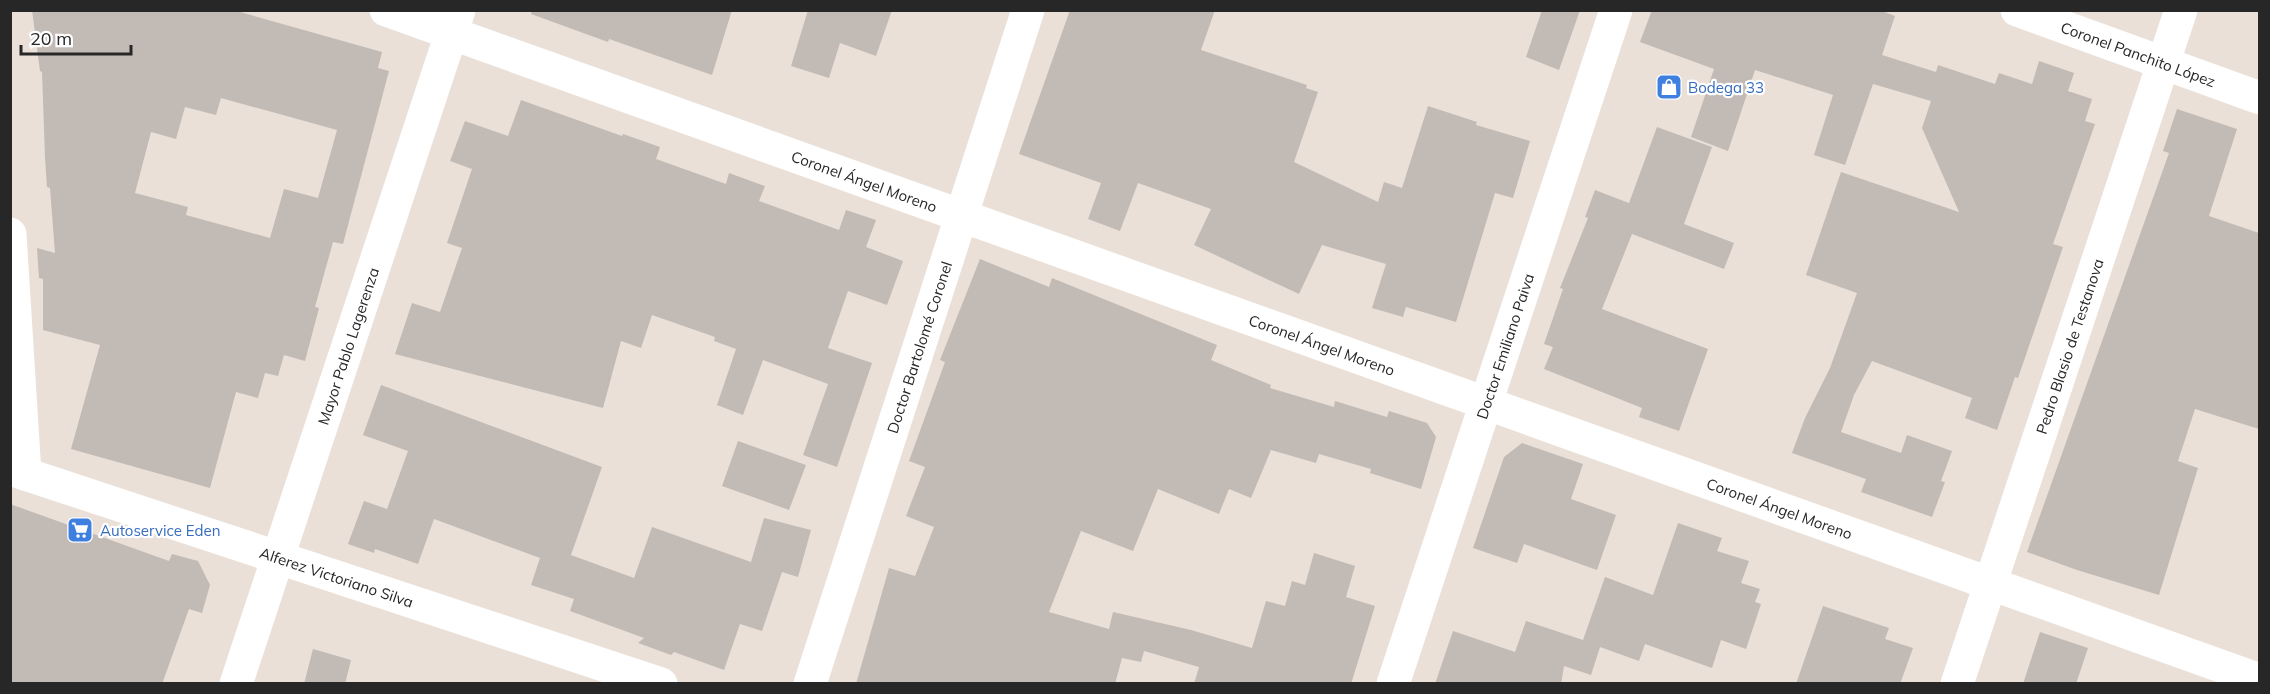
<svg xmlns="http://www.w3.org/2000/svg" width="2270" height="694" font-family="Mulish,sans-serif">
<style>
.building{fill:#c2bab5;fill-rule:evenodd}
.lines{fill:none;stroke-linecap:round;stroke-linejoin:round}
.minor{stroke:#fff;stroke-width:33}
.tertiary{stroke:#fff;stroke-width:33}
.labels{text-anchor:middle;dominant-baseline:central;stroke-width:4.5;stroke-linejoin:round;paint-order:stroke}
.street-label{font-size:15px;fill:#272727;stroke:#fff}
.shop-label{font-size:15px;fill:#366cbe;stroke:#fff;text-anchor:start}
</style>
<rect width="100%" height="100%" fill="#eae0d8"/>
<path class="building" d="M 32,10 L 233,10 L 382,52 L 378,68 L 389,71 L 343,244 L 333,242 L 315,307 L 319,308 L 305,361 L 284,355 L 278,376 L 265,373 L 258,398 L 236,392 L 210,488 L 71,449 L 100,345 L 43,330 L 43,279 L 39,278 L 37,248 L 55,253 L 50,188 L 47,187 L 45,158 L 42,72 L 40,71 ZM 221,98 L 337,130 L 318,198 L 284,189 L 270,238 L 186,215 L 188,207 L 135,193 L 151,132 L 176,139 L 185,107 L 216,115 Z
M 532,10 L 732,10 L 712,75 L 609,39 L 608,42 L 531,14 Z
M 808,10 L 892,10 L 876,56 L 840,43 L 829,78 L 791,66 Z
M 1070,10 L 1215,10 L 1201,50 L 1307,85 L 1306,88 L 1318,92 L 1294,162 L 1378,202 L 1384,182 L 1402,188 L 1428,106 L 1477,122 L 1476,125 L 1530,141 L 1513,198 L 1495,193 L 1456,322 L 1406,307 L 1403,317 L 1372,308 L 1386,264 L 1322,245 L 1299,294 L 1194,245 L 1211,209 L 1138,183 L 1120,231 L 1088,219 L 1101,183 L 1019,154 Z
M 1542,10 L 1580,10 L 1559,70 L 1526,57 Z
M 1652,10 L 1879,10 L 1895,16 L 1882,55 L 1936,72 L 1938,65 L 1995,84 L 1999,73 L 2032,84 L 2039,61 L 2074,73 L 2068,91 L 2092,99 L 2085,121 L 2095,124 L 2053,244 L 2063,247 L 2029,346 L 2018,378 L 2015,377 L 1997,430 L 1965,418 L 1972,398 L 1872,361 L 1854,395 L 1841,432 L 1901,453 L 1907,435 L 1952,451 L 1941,481 L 1945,482 L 1932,517 L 1861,492 L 1866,479 L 1792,453 L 1805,418 L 1830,368 L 1857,293 L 1806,275 L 1841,172 L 1959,212 L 1922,128 L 1931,101 L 1873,84 L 1845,165 L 1814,155 L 1833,95 L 1755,70 L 1728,151 L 1691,137 L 1714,69 L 1640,42 Z
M 521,100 L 622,136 L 623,134 L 660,147 L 656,159 L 726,184 L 729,173 L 765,186 L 759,201 L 839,230 L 846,210 L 876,220 L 866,247 L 903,261 L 887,305 L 848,291 L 828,348 L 872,363 L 837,467 L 803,455 L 828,384 L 763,360 L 743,415 L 717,405 L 736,349 L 714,341 L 715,337 L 652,315 L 641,348 L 621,341 L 603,408 L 395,354 L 412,303 L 440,312 L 462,248 L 447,243 L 472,169 L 450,161 L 465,121 L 508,136 Z
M 2177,109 L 2237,129 L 2209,216 L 2259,233 L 2259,429 L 2195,409 L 2178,461 L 2198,468 L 2159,595 L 2077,570 L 2027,552 L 2169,153 L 2163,151 Z
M 1657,127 L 1712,147 L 1684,224 L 1734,243 L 1724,269 L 1632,234 L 1602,309 L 1708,349 L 1679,431 L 1639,417 L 1642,408 L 1544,369 L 1553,347 L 1544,344 L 1563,289 L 1560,288 L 1588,218 L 1585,217 L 1595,190 L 1629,203 Z
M 980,259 L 1049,287 L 1052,278 L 1217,345 L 1211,360 L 1271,385 L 1270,388 L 1334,407 L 1335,401 L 1387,417 L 1389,411 L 1427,423 L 1436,437 L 1421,489 L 1370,473 L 1371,469 L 1319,454 L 1316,463 L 1271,450 L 1251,498 L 1229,489 L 1219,514 L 1158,489 L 1133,551 L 1081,531 L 1049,612 L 1109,629 L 1113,612 L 1191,630 L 1252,648 L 1266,601 L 1285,606 L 1292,581 L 1305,585 L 1314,553 L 1355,566 L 1346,597 L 1375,606 L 1351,684 L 1194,684 L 1199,667 L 1144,651 L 1141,662 L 1122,658 L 1115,684 L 856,684 L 889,568 L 915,576 L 934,527 L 906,516 L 925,467 L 909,461 L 945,362 L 940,360 Z
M 381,385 L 602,467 L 571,555 L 634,578 L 652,527 L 751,562 L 764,518 L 811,530 L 798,577 L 782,572 L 762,631 L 740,624 L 724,670 L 674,652 L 671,655 L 638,643 L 644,638 L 570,611 L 574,599 L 531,585 L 540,558 L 434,519 L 418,564 L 375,549 L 374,553 L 348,544 L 364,501 L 387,509 L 408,451 L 363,435 Z
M 738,441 L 806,465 L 789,510 L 722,486 Z
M 1522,443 L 1583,464 L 1571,499 L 1616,515 L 1597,570 L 1524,544 L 1517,563 L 1473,548 L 1504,457 Z
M 10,504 L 169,561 L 172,554 L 198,561 L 210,585 L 202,613 L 189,609 L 162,684 L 10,684 Z
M 1678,523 L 1722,538 L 1717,551 L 1749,561 L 1741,583 L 1760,589 L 1755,602 L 1761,604 L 1746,649 L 1721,640 L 1712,668 L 1645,644 L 1639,661 L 1600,647 L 1591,675 L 1564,666 L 1561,684 L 1435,684 L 1453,631 L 1515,652 L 1526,621 L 1583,640 L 1605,577 L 1653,595 Z
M 1823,606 L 1889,628 L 1885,639 L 1913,648 L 1900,684 L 1796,684 Z
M 2040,632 L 2088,648 L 2076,684 L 2023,684 Z
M 313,649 L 351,660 L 345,684 L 304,684 Z"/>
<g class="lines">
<g class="minor">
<path id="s1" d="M 386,10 L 2260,680"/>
<path id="s2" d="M 2017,10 L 2260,98"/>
<path d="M 10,234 L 25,474"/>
<path id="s3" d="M 236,684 L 459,10"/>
<path id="s4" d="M 810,684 L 1028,10"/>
<path id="s5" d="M 1957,684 L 2181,10"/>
</g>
<g class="tertiary">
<path id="s6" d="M 10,469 L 661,684"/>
<path id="s7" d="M 1393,684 L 1616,10"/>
</g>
</g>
<defs>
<g id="shop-square" transform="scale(1.35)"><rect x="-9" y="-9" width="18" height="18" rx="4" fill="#3f7fe0" stroke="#fff"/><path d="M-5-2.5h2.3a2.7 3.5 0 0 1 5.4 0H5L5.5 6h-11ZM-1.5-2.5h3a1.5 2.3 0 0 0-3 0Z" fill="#fff"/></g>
<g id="supermarket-square" transform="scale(1.35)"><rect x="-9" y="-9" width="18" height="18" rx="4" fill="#3f7fe0" stroke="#fff"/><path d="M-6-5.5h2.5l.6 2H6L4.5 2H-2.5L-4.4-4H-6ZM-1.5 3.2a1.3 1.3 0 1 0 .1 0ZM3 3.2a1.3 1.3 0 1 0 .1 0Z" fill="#fff"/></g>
</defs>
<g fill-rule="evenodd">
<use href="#shop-square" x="1669" y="87"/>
<use href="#supermarket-square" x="80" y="530"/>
</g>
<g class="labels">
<g class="street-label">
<text stroke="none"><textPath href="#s2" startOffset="129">Coronel Panchito López</textPath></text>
<text stroke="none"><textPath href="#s1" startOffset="508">Coronel Ángel Moreno</textPath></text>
<text stroke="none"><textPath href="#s1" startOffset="994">Coronel Ángel Moreno</textPath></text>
<text stroke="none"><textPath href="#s3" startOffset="356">Mayor Pablo Lagerenza</textPath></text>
<text stroke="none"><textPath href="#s4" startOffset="354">Doctor Bartolomé Coronel</textPath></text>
<text stroke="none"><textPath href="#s7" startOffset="356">Doctor Emiliano Paiva</textPath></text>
<text stroke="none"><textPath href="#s5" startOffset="356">Pedro Blasio de Testanova</textPath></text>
<text stroke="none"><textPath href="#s1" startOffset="1480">Coronel Ángel Moreno</textPath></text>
<text stroke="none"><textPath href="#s6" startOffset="344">Alferez Victoriano Silva</textPath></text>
</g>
<g class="shop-label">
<text x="1688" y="87">Bodega 33</text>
<text x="100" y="530">Autoservice Eden</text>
</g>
</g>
<rect width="2270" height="694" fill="none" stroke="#272727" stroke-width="24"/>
<path d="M21 45v9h110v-9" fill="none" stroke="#272727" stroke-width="3"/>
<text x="30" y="45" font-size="18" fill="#272727" stroke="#ffffff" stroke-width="4.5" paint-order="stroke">20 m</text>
</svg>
